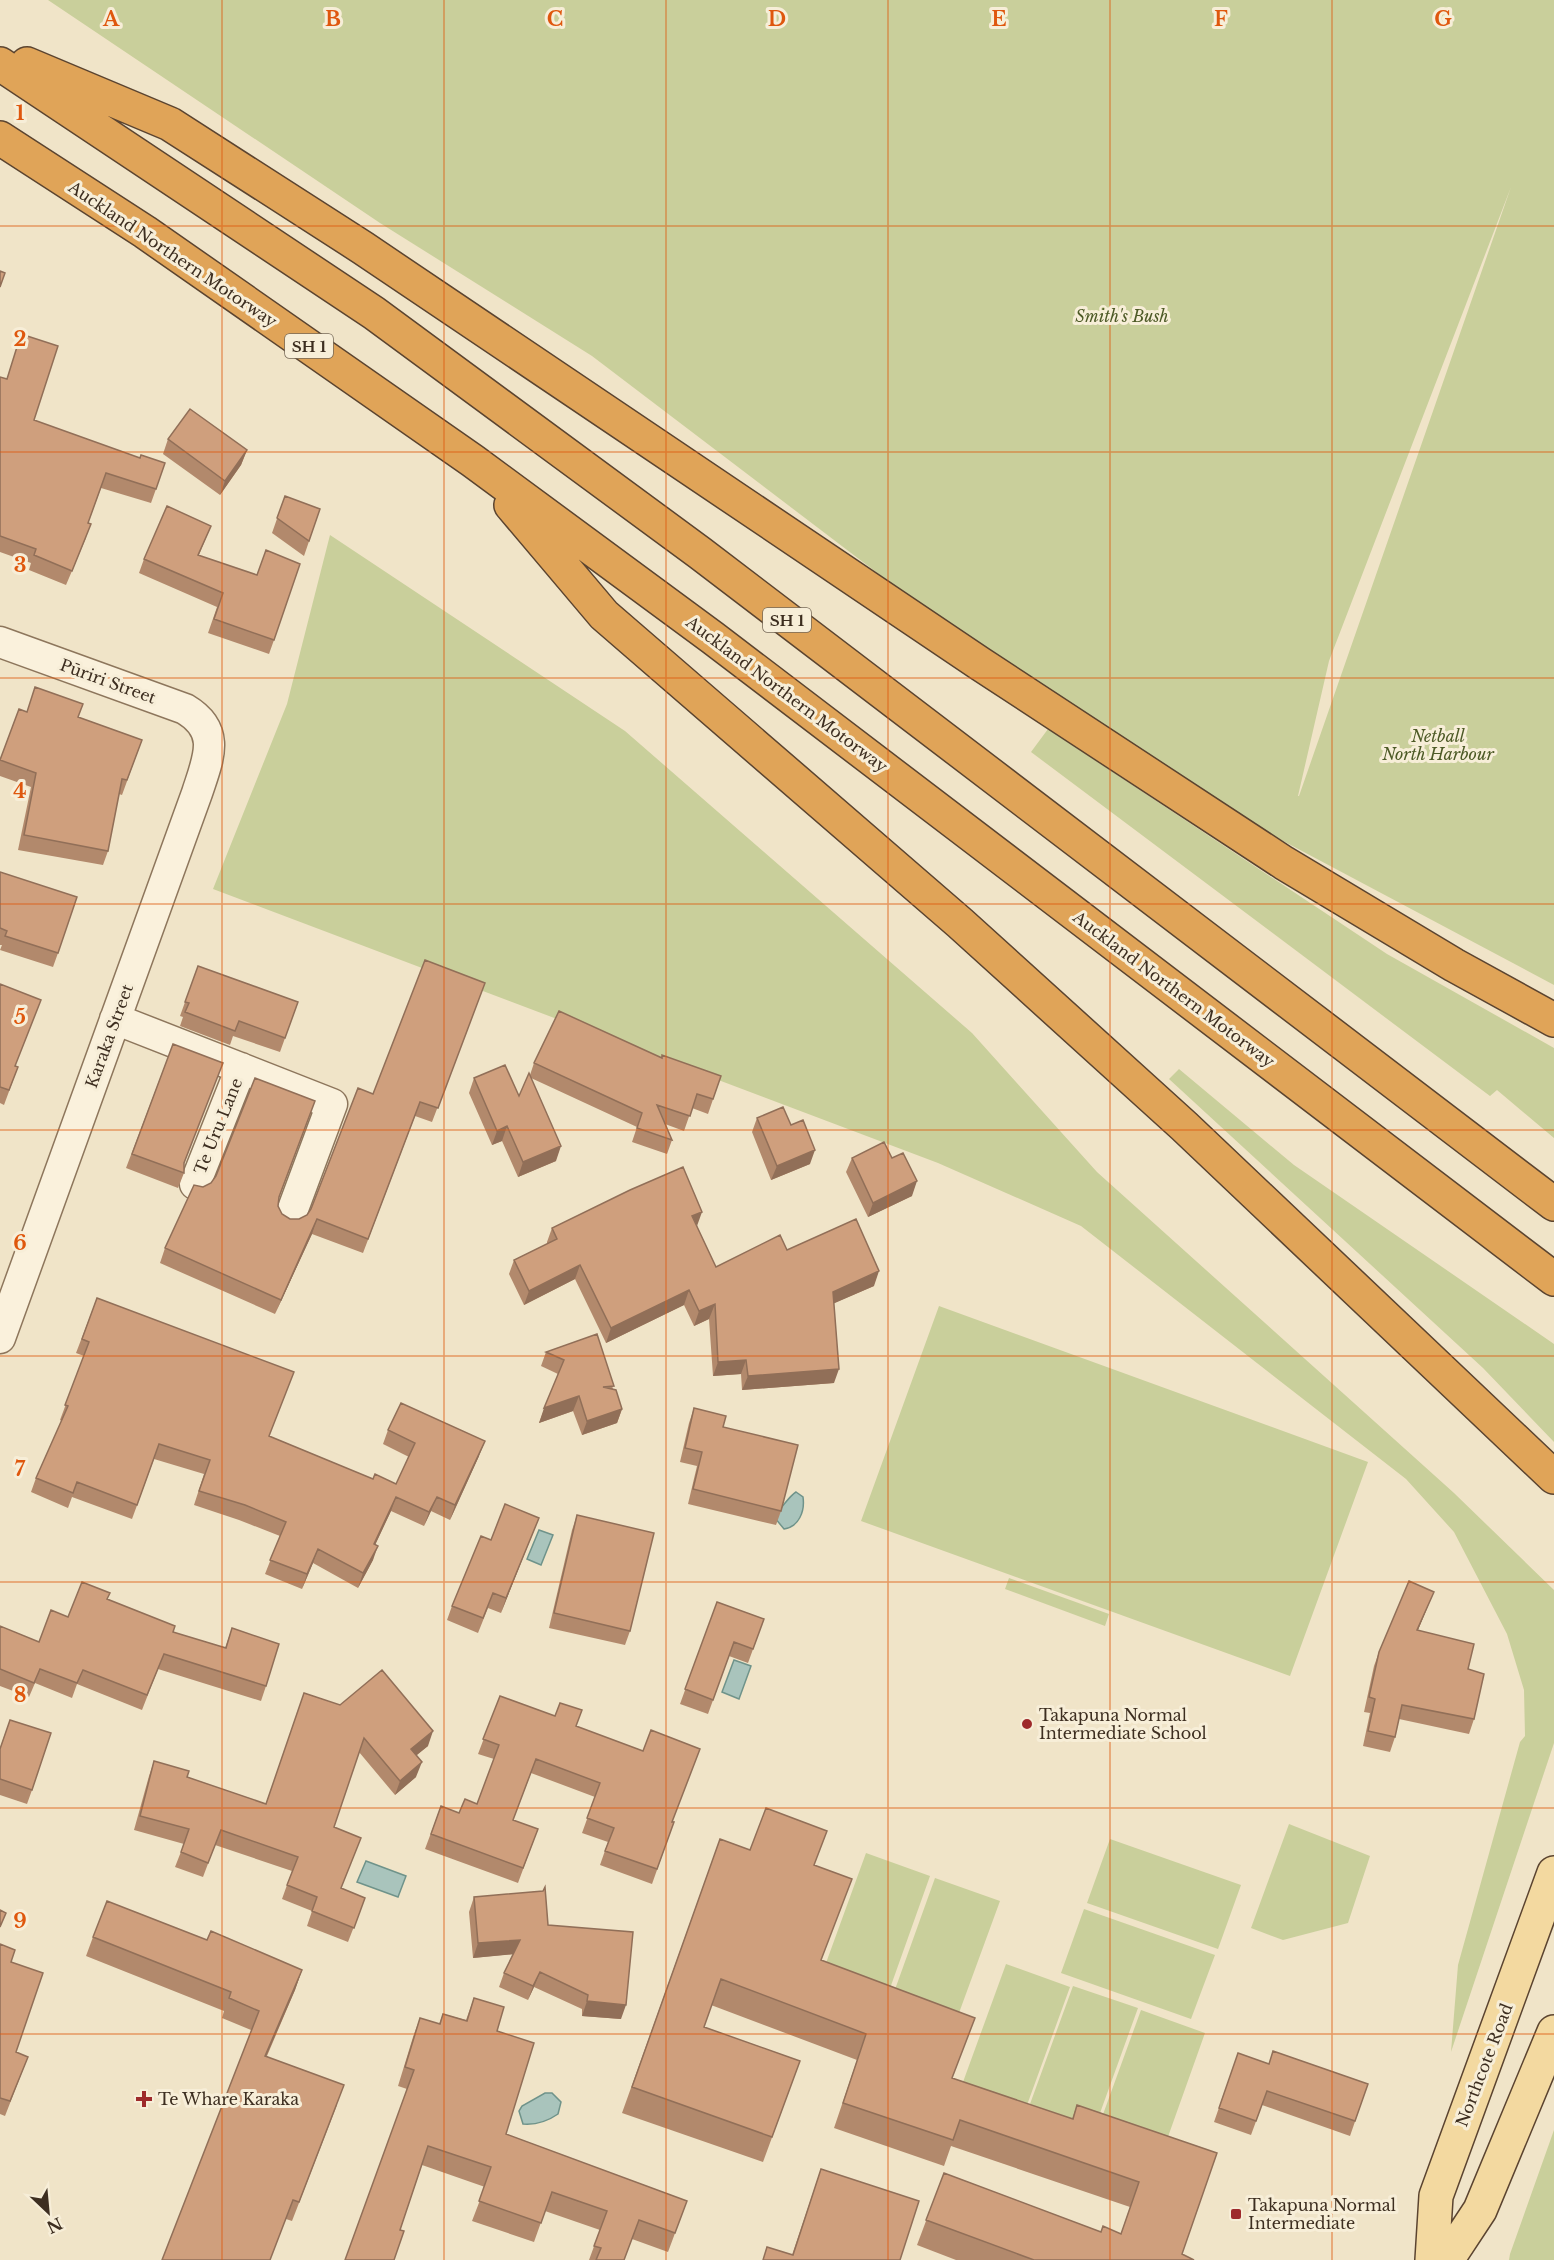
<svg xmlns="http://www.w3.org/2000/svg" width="1554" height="2260" font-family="'Libre Baskerville',serif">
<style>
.green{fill:#c9cf9b;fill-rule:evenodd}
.water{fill:#a9c4bc;stroke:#6f938a;stroke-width:1.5}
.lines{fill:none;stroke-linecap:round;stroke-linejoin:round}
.minor-casing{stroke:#8d765c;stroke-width:33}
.major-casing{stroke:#5b4430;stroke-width:36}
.highway-casing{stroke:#5b4430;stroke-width:36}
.minor{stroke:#faf1dc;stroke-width:30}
.major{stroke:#f3d9a0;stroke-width:33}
.highway{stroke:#e0a458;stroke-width:33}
.wall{fill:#b2896c}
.shaded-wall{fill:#916f58}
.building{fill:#cf9f7d;stroke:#916f58;stroke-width:1.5}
.grid{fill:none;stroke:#df570d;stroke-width:1.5;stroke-opacity:0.55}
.poi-dot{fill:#9e2a2b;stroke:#f7eed8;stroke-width:2}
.labels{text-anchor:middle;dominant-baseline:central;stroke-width:6;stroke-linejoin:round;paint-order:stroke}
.shield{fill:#f7eed8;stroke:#756857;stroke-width:1.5}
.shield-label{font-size:15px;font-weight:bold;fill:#3d2e20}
.street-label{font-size:16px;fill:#3d2e20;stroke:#f7eed8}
.park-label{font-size:16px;font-style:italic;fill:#4d5a26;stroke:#f7eed8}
.poi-label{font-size:16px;fill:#3d2e20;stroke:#f7eed8;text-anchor:start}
.grid-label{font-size:20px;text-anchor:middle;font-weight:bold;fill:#df570d;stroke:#f7eed8;stroke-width:6;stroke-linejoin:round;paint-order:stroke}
</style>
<rect width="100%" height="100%" fill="#f0e4c8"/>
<path class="green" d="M 48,0 L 1554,0 L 1554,985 L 1270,834 L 976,648 L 592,356 L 380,223 ZM 1511,187 L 1299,796 L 1298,796 L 1329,661 Z
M 330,535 L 625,731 L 972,1033 L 1097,1172 L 1454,1493 L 1554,1590 L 1554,1743 L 1451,2052 L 1458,1965 L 1520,1742 L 1525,1736 L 1524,1690 L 1507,1634 L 1454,1532 L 1406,1479 L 1081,1226 L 938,1163 L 213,889 L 287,704 Z
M 1048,729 L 1387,954 L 1554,1048 L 1554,1138 L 1497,1090 L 1490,1096 L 1031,752 Z
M 1179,1069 L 1294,1165 L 1554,1344 L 1554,1442 L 1483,1368 L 1169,1079 Z
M 939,1306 L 1368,1462 L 1290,1676 L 861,1521 Z
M 1009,1578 L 1109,1614 L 1105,1626 L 1005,1589 Z
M 1289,1824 L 1370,1856 L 1348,1923 L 1283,1940 L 1251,1928 Z
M 1110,1839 L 1241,1885 L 1218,1949 L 1087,1903 Z
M 866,1853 L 930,1876 L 883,2008 L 818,1985 Z
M 935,1878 L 1000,1901 L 952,2032 L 888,2009 Z
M 1084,1909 L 1215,1955 L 1191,2019 L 1061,1973 Z
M 1006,1964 L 1070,1987 L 1023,2116 L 959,2093 Z
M 1073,1986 L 1138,2008 L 1091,2138 L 1026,2115 Z
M 1141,2010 L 1205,2033 L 1159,2162 L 1094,2139 Z
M 1554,2130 L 1554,2260 L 1509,2260 L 1510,2254 Z"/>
<path class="water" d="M 796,1492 L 803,1497 C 805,1511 799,1527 784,1529 L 775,1518 C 776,1513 791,1495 796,1492 Z
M 539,1530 L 553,1535 L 541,1565 L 527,1559 Z
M 734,1660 L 751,1666 L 739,1699 L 722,1692 Z
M 366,1861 L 406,1876 L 398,1897 L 357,1882 Z
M 545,2093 L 552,2093 L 561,2102 L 558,2114 C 548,2121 536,2125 523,2124 L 519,2111 L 522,2106 Z"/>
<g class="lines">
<g class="minor-casing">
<path id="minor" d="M 0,642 L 185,709 C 222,731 208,759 197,793 L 0,1338
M 115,1019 L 332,1104 L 290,1217
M 195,1184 L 241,1068"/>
</g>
<g class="major-casing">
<path id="major" d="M 1432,2260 L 1436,2196 L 1554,1873
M 1447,2260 L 1480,2210 L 1554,2032"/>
</g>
<g class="highway-casing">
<path id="highway" d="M 0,64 L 374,313 L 700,553 L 1554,1204
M 27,64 L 170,124 L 363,248 L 979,663 L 1284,863 L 1454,965 L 1554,1020
M 0,138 L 145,232 L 473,461 L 713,638 L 1554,1279
M 511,505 L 604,615 L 960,923 L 1184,1126 L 1554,1477"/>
</g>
<use href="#minor" class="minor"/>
<use href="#major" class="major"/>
<use href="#highway" class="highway"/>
</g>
<path class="wall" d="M 21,334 L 34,420 L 156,489 L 151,503 L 101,488 L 88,523 L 86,538 L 66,585 L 29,570 L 31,563 L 0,552 L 0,377 L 7,379 Z
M 168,439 L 247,450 L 241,465 L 220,495 L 163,454 Z
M 285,496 L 320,509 L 304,556 L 272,533 Z
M 211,526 L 199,555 L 274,640 L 269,654 L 208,633 L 217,607 L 139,573 L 144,559 Z
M 19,709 L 26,712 L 78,717 L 142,740 L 122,795 L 119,794 L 108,851 L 103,865 L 18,850 L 31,787 L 0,776 L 0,760 Z
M 0,872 L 58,953 L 53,967 L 0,950 L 2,945 L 0,945 Z
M 198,966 L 298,1002 L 280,1052 L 233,1036 L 230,1045 L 180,1026 L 183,1017 L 180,1016 Z
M 485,983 L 432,1122 L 415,1116 L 363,1253 L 312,1234 L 275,1314 L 160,1263 L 165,1248 L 279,1197 L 278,1206 L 282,1214 L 290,1219 L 299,1219 L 307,1215 L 311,1209 L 373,1094 Z
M 0,984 L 16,1066 L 18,1067 L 4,1105 L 0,1103 Z
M 173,1044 L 184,1164 L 184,1173 L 178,1188 L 126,1168 Z
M 662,1058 L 721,1076 L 708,1114 L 692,1108 L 684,1131 L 665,1124 L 672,1140 L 667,1154 L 632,1142 L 637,1127 L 531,1078 L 556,1161 L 518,1177 L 502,1141 L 492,1145 L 469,1093 L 474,1078 L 519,1096 L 530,1075 L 534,1063 Z
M 757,1118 L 791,1125 L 810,1164 L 771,1180 L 752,1132 Z
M 852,1158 L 892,1158 L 912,1196 L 868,1217 L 846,1172 Z
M 697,1226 L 716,1267 L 787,1250 L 874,1286 L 834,1303 L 834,1383 L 742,1390 L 741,1374 L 713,1376 L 709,1319 L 694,1326 L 684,1305 L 606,1343 L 575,1279 L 524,1305 L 509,1274 L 514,1260 L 547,1244 L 547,1242 L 552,1228 Z
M 97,1298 L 269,1436 L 373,1479 L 396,1484 L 409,1457 L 383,1444 L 388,1430 L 479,1456 L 450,1520 L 431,1511 L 424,1526 L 391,1511 L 375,1545 L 373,1560 L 358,1588 L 313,1563 L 302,1589 L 265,1574 L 280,1536 L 239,1520 L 194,1505 L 204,1474 L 154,1459 L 132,1519 L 72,1497 L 68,1508 L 31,1492 L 36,1478 L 62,1421 L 60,1420 L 84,1356 L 76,1353 Z
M 597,1334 L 613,1389 L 622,1409 L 617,1423 L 582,1435 L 573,1411 L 539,1423 L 558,1374 L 541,1366 L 546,1352 Z
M 694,1408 L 723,1427 L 781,1511 L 776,1525 L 688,1504 L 697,1466 L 680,1462 L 689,1423 Z
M 577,1515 L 630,1631 L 625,1645 L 549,1628 L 572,1530 Z
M 539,1518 L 501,1613 L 488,1608 L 478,1633 L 447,1620 L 452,1606 L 491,1540 Z
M 108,1599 L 173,1632 L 225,1648 L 232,1628 L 266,1686 L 261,1701 L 158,1669 L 142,1710 L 77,1684 L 72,1698 L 35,1683 L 29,1697 L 0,1686 L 0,1626 L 39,1642 L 68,1617 Z
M 717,1602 L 764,1619 L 748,1663 L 729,1656 L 708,1714 L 680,1704 Z
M 1428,1606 L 1418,1630 L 1468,1669 L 1474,1719 L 1469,1734 L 1399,1719 L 1395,1737 L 1390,1752 L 1363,1746 L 1370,1713 L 1364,1712 L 1374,1666 L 1379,1652 Z
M 304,1693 L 428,1746 L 416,1755 L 416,1777 L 395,1795 L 359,1752 L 334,1827 L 361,1838 L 341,1888 L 365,1898 L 348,1942 L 307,1926 L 312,1911 L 282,1899 L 292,1871 L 215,1845 L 203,1877 L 175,1867 L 184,1844 L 134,1830 L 149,1776 L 154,1761 L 187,1777 L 266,1804 Z
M 500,1696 L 577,1726 L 674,1822 L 652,1884 L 600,1865 L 608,1842 L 582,1833 L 595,1797 L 531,1773 L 513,1820 L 538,1829 L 518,1883 L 425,1849 L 441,1806 L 459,1813 L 477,1804 L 494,1759 L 478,1754 Z
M 10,1720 L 32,1790 L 27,1804 L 0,1795 L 0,1748 Z
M 720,1839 L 750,1850 L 815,1865 L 821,1960 L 952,2078 L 1072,2119 L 1077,2105 L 1217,2153 L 1182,2254 L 1194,2260 L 956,2260 L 917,2245 L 944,2173 L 1101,2232 L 1121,2234 L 1130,2207 L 951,2146 L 944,2166 L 834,2128 L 857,2060 L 711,2005 L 704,2027 L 800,2061 L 763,2162 L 622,2113 Z
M 474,1897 L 548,1925 L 621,2019 L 582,2016 L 582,2009 L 534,1987 L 528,2000 L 499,1987 L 504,1973 L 513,1954 L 473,1958 L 469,1912 Z
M 93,1937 L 207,1940 L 302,1970 L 295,1990 L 267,2056 L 337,2105 L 292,2221 L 286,2219 L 251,2030 L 222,2018 L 224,2011 L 86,1956 Z
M 0,1944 L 11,1962 L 16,2052 L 28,2057 L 5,2116 L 0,2114 Z
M 474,1998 L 497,2031 L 506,2134 L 687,2201 L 668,2252 L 632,2239 L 624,2260 L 589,2260 L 600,2230 L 545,2211 L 534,2242 L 472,2221 L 485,2187 L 422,2165 L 400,2230 L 407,2089 L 398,2086 L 413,2037 L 420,2018 L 439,2024 L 443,2014 L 466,2020 Z
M 1273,2051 L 1368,2084 L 1350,2136 L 1262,2105 L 1251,2135 L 1214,2122 L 1238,2053 L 1269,2064 Z
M 821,2169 L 900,2260 L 763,2260 L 767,2247 L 792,2255 Z"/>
<path class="shaded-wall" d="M 247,450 L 241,465 L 220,495 L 225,481 Z
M 507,1126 L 502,1141 L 492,1145 L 497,1131 Z
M 561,1146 L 556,1161 L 518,1177 L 523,1162 Z
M 815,1150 L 810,1164 L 771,1180 L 777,1166 Z
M 917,1181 L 912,1196 L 868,1217 L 873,1203 Z
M 702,1212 L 697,1226 L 692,1216 Z
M 317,1219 L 312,1234 L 275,1314 L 281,1300 Z
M 580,1265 L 575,1279 L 524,1305 L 529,1291 Z
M 879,1271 L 874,1286 L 828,1306 L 833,1292 Z
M 689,1290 L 684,1305 L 606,1343 L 611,1328 Z
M 715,1304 L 709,1319 L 694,1326 L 699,1311 Z
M 746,1360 L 741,1374 L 713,1376 L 718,1362 Z
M 839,1369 L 834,1383 L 742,1390 L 748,1376 Z
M 579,1396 L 573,1411 L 539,1423 L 544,1408 Z
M 622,1409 L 617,1423 L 582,1435 L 587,1421 Z
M 485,1441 L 479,1456 L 450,1520 L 455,1505 Z
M 396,1497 L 391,1511 L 369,1558 L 374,1544 Z
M 437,1497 L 431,1511 L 424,1526 L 429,1512 Z
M 539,1518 L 533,1532 L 501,1613 L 506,1598 Z
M 378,1546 L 373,1560 L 358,1588 L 363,1573 Z
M 318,1549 L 313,1563 L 302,1589 L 307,1574 Z
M 1434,1592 L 1428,1606 L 1412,1644 L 1417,1630 Z
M 433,1731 L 428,1746 L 406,1764 L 411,1749 Z
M 422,1762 L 416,1777 L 395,1795 L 400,1781 Z
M 520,1940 L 515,1954 L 473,1958 L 478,1943 Z
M 302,1970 L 295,1990 L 258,2075 L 265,2056 Z
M 540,1972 L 534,1987 L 528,2000 L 533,1986 Z
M 587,2001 L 626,2005 L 621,2019 L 582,2016 Z"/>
<path class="building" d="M 0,271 L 5,273 L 0,287 Z
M 21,334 L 58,346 L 34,420 L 140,458 L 141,455 L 165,463 L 156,489 L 106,473 L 88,523 L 91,524 L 72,571 L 34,555 L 36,549 L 0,536 L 0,377 L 7,379 Z
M 190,409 L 247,450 L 225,481 L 168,439 Z
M 285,496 L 320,509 L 309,541 L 277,518 Z
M 167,506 L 211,526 L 198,555 L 257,575 L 266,550 L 300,564 L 274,640 L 214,619 L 223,593 L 144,559 Z
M 35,687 L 83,704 L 78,717 L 142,740 L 127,780 L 122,779 L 108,851 L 24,835 L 36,773 L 0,760 L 19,709 L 27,712 Z
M 0,872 L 77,897 L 58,953 L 5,936 L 7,931 L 0,928 Z
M 425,960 L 485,983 L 438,1108 L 420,1102 L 368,1239 L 317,1219 L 281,1300 L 165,1248 L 194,1185 L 203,1187 L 211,1183 L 216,1176 L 255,1078 L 315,1101 L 279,1197 L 278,1206 L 282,1214 L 290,1219 L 299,1219 L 307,1215 L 311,1209 L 358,1088 L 373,1094 Z
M 198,966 L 298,1002 L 285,1038 L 239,1021 L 235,1031 L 185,1012 L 189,1003 L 185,1002 Z
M 0,984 L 41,1000 L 15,1066 L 18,1067 L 9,1090 L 0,1087 Z
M 559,1011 L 662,1058 L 662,1055 L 721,1076 L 713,1099 L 697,1094 L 690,1116 L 657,1105 L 672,1140 L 637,1128 L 642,1113 L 534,1063 Z
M 173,1044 L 223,1063 L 184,1163 L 184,1173 L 132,1154 Z
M 505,1065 L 519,1096 L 529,1073 L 561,1146 L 523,1162 L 507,1126 L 497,1131 L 474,1078 Z
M 783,1107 L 791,1125 L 803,1120 L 815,1150 L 777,1166 L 757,1118 Z
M 884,1142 L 892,1158 L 903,1153 L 917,1181 L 873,1203 L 852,1158 Z
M 683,1167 L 702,1212 L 692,1216 L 716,1267 L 780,1235 L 787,1250 L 856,1219 L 879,1271 L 833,1292 L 839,1369 L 748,1376 L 746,1360 L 718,1362 L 715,1304 L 699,1311 L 689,1290 L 611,1328 L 580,1265 L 529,1291 L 514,1260 L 557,1239 L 552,1228 L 630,1190 Z
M 97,1298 L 294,1372 L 269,1436 L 373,1479 L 375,1474 L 396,1484 L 415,1443 L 388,1430 L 401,1403 L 485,1441 L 455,1505 L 437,1497 L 429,1512 L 396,1497 L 374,1544 L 378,1546 L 363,1573 L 318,1549 L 307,1574 L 270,1560 L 286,1522 L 245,1505 L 199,1491 L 210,1460 L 159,1444 L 137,1505 L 77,1482 L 73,1493 L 36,1478 L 68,1406 L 65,1405 L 89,1342 L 82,1339 Z
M 597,1334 L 614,1386 L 603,1387 L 616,1390 L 622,1409 L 587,1421 L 579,1396 L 544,1408 L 564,1360 L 546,1352 Z
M 694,1408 L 726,1416 L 723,1427 L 798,1445 L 781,1511 L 693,1489 L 702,1452 L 685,1448 Z
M 505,1504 L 539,1518 L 506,1598 L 493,1593 L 483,1618 L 452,1606 L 481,1536 L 491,1540 Z
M 577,1515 L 654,1533 L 630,1631 L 554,1613 Z
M 1409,1581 L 1434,1592 L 1417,1630 L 1474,1644 L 1468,1669 L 1484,1674 L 1474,1719 L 1402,1705 L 1395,1737 L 1368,1731 L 1375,1699 L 1369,1697 L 1379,1652 Z
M 82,1582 L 110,1593 L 107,1599 L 175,1626 L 173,1632 L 226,1648 L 232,1628 L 279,1644 L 266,1686 L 164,1654 L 147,1695 L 83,1670 L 77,1683 L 40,1669 L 34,1683 L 0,1669 L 0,1626 L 39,1642 L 51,1610 L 68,1617 Z
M 717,1602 L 764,1619 L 753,1649 L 734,1642 L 713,1700 L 685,1689 Z
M 382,1670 L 433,1731 L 411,1749 L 422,1762 L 400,1781 L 364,1738 L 334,1827 L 361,1838 L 341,1888 L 365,1898 L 354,1928 L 312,1911 L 317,1897 L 287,1885 L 298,1857 L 221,1830 L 208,1863 L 181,1852 L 189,1829 L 140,1816 L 154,1761 L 189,1771 L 187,1777 L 266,1804 L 304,1693 L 340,1705 Z
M 500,1696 L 555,1716 L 560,1703 L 582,1710 L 576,1726 L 643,1751 L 651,1730 L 700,1749 L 672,1822 L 674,1822 L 657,1869 L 605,1851 L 614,1828 L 587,1818 L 600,1783 L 536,1759 L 513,1820 L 538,1829 L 523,1868 L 431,1834 L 441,1806 L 459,1813 L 465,1799 L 477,1804 L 499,1745 L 483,1739 Z
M 10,1720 L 51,1733 L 32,1790 L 0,1779 L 0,1749 Z
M 766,1808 L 827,1831 L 814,1865 L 852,1879 L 821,1960 L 975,2018 L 952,2078 L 1073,2119 L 1077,2105 L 1217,2153 L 1182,2254 L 1194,2260 L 1034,2260 L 926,2220 L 944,2173 L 1101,2232 L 1103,2226 L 1121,2234 L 1139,2182 L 960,2120 L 953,2140 L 843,2103 L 866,2034 L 721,1979 L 704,2027 L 800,2061 L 772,2137 L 632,2087 L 720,1839 L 750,1850 Z
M 545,1887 L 548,1925 L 633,1932 L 626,2005 L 587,2001 L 588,1995 L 540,1972 L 533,1986 L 504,1973 L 520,1940 L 478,1943 L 474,1897 L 543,1891 Z
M 107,1901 L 207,1940 L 211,1931 L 302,1970 L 265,2056 L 344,2085 L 299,2202 L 293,2200 L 270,2260 L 162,2260 L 259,2011 L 229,1998 L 231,1992 L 93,1937 Z
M 0,1910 L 6,1913 L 0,1927 Z
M 0,1944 L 15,1950 L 11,1962 L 43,1973 L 16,2052 L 28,2057 L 10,2101 L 0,2098 Z
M 474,1998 L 504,2007 L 497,2031 L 534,2043 L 506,2134 L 687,2201 L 675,2233 L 639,2220 L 624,2260 L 596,2260 L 601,2248 L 594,2246 L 607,2211 L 552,2192 L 541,2223 L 479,2201 L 491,2167 L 428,2146 L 400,2230 L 404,2231 L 394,2260 L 345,2260 L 414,2070 L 405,2067 L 420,2018 L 440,2024 L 443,2014 L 467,2021 Z
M 1273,2051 L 1368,2084 L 1355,2121 L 1267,2091 L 1256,2121 L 1219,2108 L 1238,2053 L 1269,2064 Z
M 821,2169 L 919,2201 L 900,2260 L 763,2260 L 767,2247 L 793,2255 Z"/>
<path class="grid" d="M 222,0 L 222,2260M 444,0 L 444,2260M 666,0 L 666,2260M 888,0 L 888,2260M 1110,0 L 1110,2260M 1332,0 L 1332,2260M 0,226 L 1554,226M 0,452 L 1554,452M 0,678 L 1554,678M 0,904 L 1554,904M 0,1130 L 1554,1130M 0,1356 L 1554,1356M 0,1582 L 1554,1582M 0,1808 L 1554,1808M 0,2034 L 1554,2034"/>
<g class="poi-dot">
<circle cx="1027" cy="1724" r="6"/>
<path d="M141 2090h6v6h6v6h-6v6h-6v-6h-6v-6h6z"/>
<rect x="1230" y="2208" width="12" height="12" rx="3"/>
</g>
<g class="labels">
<g class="shield">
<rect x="285" y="334" width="48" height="24" rx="4.5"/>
<rect x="763" y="608" width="48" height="24" rx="4.5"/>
</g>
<g class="shield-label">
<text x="309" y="346">SH 1</text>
<text x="787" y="620">SH 1</text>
</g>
<g class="street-label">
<text transform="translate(173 254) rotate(34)">Auckland Northern Motorway</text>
<text transform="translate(108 681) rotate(20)">Pūriri Street</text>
<text transform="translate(787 694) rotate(37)">Auckland Northern Motorway</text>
<text transform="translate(1174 989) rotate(37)">Auckland Northern Motorway</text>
<text transform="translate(109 1036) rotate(-70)">Karaka Street</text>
<text transform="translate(218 1126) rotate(-68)">Te Uru Lane</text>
<text transform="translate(1484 2065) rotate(-69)">Northcote Road</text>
</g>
<g class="park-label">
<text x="1122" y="316">Smith's Bush</text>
<text x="1438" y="736">Netball<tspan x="1438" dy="18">North Harbour</tspan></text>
</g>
<g class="poi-label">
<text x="1039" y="1715">Takapuna Normal<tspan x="1039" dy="18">Intermediate School</tspan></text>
<text x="158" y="2099">Te Whare Karaka</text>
<text x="1248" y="2205">Takapuna Normal<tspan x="1248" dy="18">Intermediate</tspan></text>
</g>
</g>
<g class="grid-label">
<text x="111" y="26">A</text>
<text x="333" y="26">B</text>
<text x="555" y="26">C</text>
<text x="777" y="26">D</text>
<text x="999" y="26">E</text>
<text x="1221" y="26">F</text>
<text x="1443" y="26">G</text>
<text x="20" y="120">1</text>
<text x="20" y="346">2</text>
<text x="20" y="572">3</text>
<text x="20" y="798">4</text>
<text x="20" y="1024">5</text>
<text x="20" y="1250">6</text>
<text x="20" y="1476">7</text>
<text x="20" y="1702">8</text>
<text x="20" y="1928">9</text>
</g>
<g transform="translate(48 2212) rotate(154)" stroke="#f7eed8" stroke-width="4.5" paint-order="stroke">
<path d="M0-4.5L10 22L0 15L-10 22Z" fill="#3d2e20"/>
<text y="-9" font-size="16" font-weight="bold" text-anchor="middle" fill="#3d2e20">N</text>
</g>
</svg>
